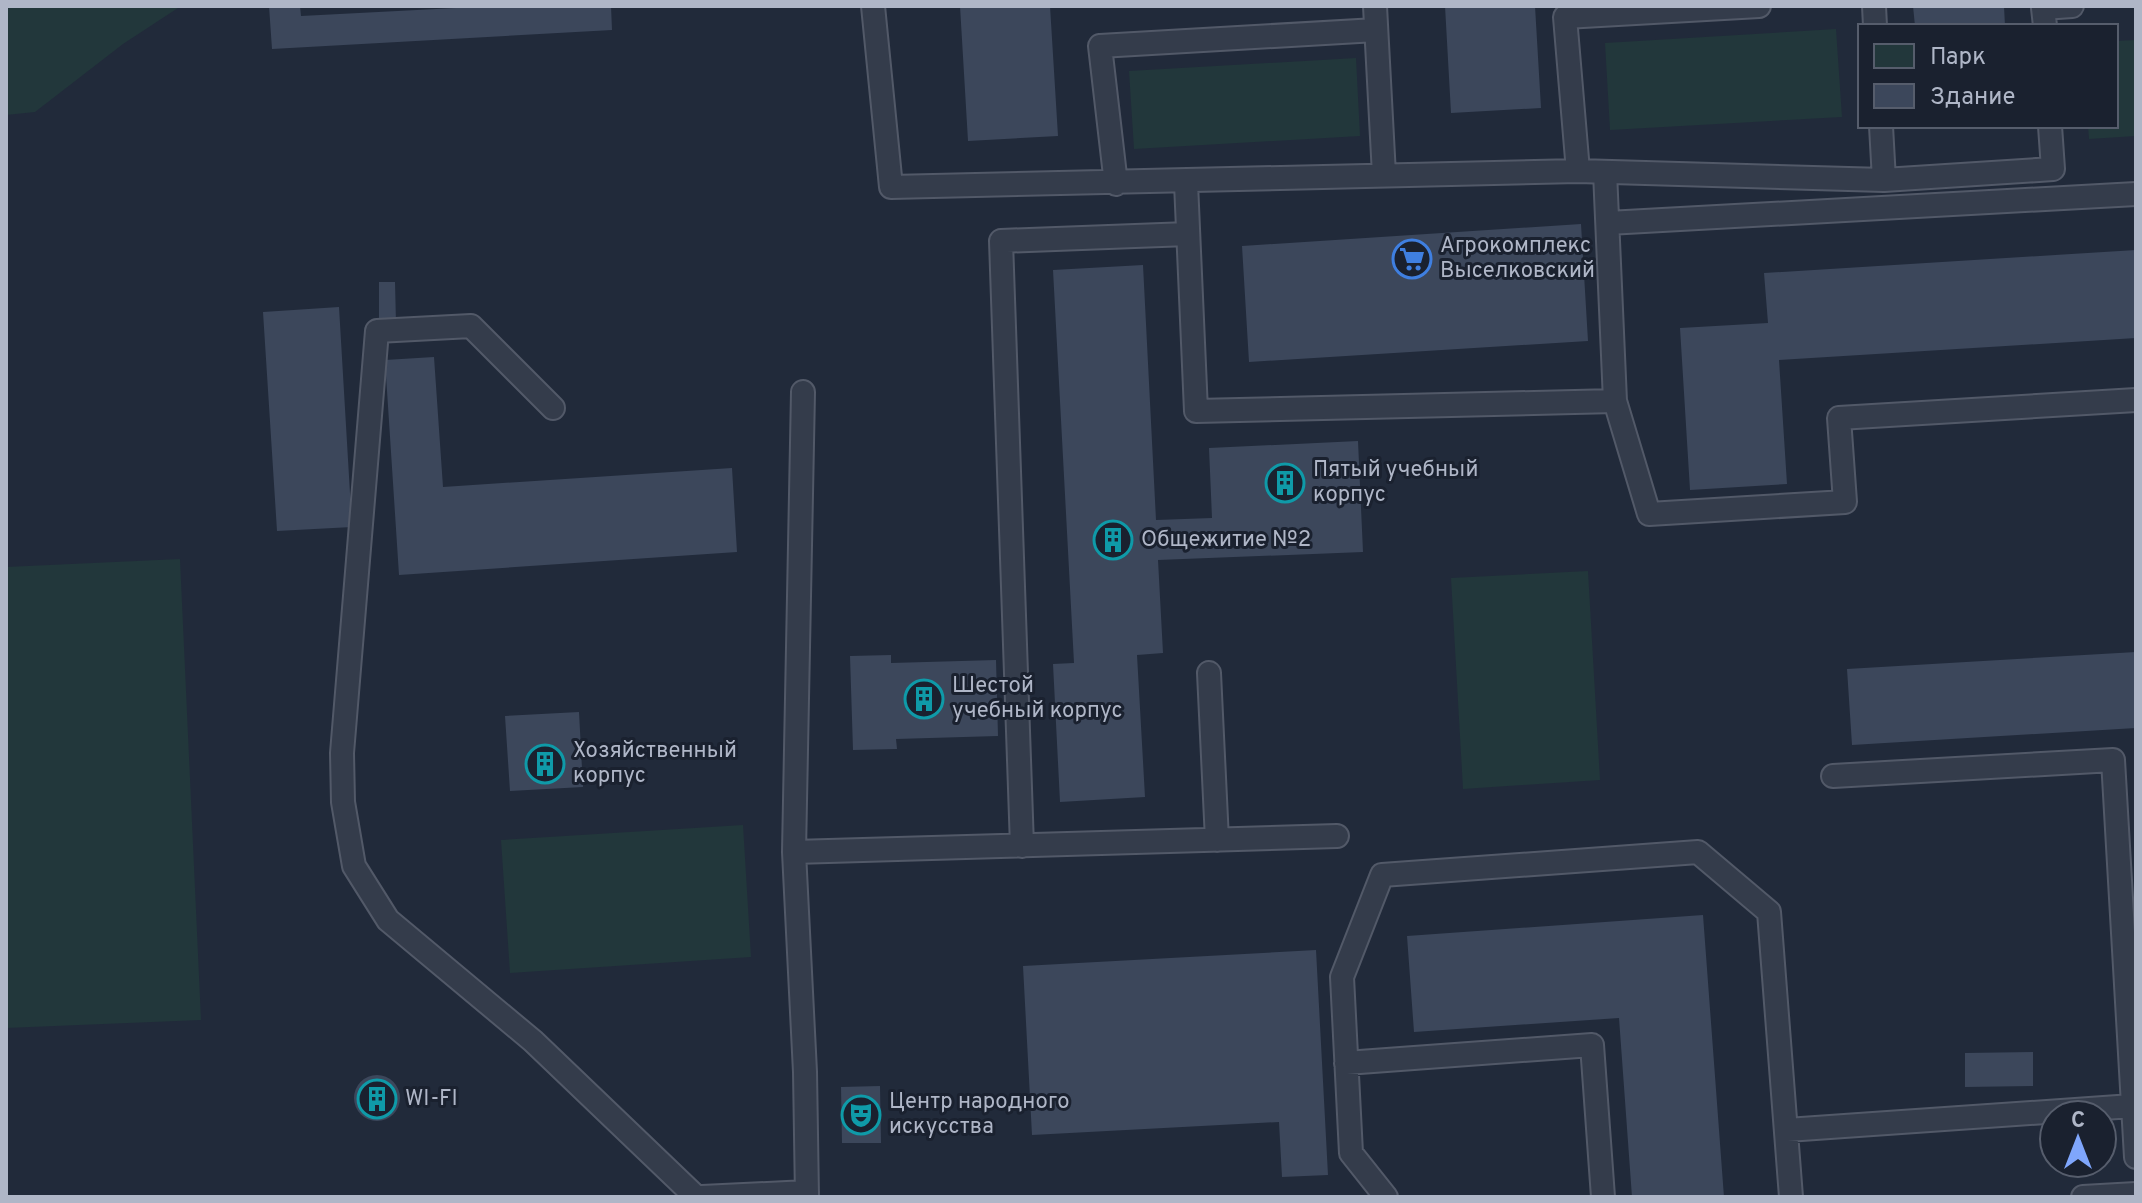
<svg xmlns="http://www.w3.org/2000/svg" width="2142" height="1203" font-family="Overpass,sans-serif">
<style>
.green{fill:#22373b}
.building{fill:#3c475b}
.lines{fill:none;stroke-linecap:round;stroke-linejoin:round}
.service-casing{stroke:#525968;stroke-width:26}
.service{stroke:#343c4b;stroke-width:22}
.labels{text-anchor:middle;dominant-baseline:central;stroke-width:6;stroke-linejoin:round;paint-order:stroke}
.poi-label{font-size:22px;fill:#afb6c7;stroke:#1a212f;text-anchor:start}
</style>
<rect width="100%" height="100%" fill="#212a3a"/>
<path class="green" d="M 6,6 L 181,6 L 123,44 L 35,112 L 6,115 Z
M 1836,29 L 1842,117 L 1610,130 L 1605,43 Z
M 2136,40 L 2136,136 L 2089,139 L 2088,126 L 2116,126 L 2116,41 Z
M 1356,58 L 1360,136 L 1134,149 L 1129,71 Z
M 180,559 L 201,1020 L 6,1028 L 6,567 Z
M 1588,571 L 1600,780 L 1463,789 L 1451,578 Z
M 743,825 L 751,957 L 510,973 L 501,840 Z"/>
<path class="building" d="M 269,6 L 300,6 L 301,16 L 494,6 L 611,6 L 612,30 L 272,49 Z
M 960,6 L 1050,6 L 1058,136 L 968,141 Z
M 1445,6 L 1535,6 L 1541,108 L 1451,113 Z
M 1913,6 L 2004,6 L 2005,26 L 1915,26 Z
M 1581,224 L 1588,341 L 1249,362 L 1242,246 Z
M 2136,250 L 2136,338 L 1779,360 L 1787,484 L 1690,490 L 1680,328 L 1768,323 L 1764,273 Z
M 1143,265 L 1156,520 L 1212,518 L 1209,448 L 1358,441 L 1363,552 L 1158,560 L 1163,653 L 1137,655 L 1145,797 L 1060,802 L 1053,664 L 1074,663 L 1053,270 Z
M 379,282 L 395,282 L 396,323 L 379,323 Z
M 339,307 L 352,527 L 277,531 L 263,312 Z
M 434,357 L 443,487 L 732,468 L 737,552 L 399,575 L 385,360 Z
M 2136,652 L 2136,728 L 1852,745 L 1847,669 Z
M 891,655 L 891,663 L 996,660 L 998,736 L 896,739 L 897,749 L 853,750 L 850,656 Z
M 579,712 L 583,787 L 510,791 L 505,716 Z
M 1703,915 L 1724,1197 L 1632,1197 L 1619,1018 L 1414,1032 L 1407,936 Z
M 1316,950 L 1328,1175 L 1282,1177 L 1279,1122 L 1032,1135 L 1023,966 Z
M 2033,1052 L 2033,1086 L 1965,1087 L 1965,1053 Z
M354 1098a23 23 0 1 1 46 0a23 23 0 1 1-46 0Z
M 880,1086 L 881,1143 L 842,1143 L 841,1087 Z"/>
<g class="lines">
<g class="service-casing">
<path id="service" d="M 873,6 L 891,187 L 1578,171 L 1884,180 L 2053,169 L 2050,126
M 1375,6 L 1384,175
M 1874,6 L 1875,26
M 2045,26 L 2043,8 L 2072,6
M 1881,126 L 1884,180
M 1578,171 L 1565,17 L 1759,6
M 1605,172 L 1615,401 L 1649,514 L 1845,502 L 1839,418 L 2136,400
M 1186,183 L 1196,411 L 1615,401
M 1116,184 L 1100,46 L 1376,30
M 1608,223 L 2136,194
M 803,392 L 794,852 L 805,1072 L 807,1197
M 553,408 L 471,326 L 377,331 L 342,753 L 343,802 L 354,866 L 388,920 L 533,1041 L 696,1197
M 1209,673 L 1217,840
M 1833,776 L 2113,760 L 2136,1157
M 1022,846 L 1001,241 L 1188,234
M 794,852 L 1337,836
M 1346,1063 L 1592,1045 L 1603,1197
M 1787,1130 L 2132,1106
M 702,1197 L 807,1192
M 1386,1197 L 1351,1153 L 1342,977 L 1382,875 L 1698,852 L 1769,912 L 1791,1197
M 2083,1197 L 2136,1194"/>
</g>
<use href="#service" class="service"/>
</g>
<defs>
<g id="supermarket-ring" transform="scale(2)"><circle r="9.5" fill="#1a212f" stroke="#3f7fe0" stroke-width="1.5"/><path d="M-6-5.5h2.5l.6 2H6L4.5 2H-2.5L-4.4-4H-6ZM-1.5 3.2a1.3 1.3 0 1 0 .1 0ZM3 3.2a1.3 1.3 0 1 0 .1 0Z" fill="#3f7fe0"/></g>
<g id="building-ring" transform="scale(2)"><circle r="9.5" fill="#1a212f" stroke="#0f9aa8" stroke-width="1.5"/><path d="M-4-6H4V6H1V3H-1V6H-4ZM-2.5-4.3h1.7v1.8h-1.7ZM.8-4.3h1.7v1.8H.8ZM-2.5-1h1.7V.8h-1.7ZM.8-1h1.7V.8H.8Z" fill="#0f9aa8"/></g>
<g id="theatre-ring" transform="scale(2)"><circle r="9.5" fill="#1a212f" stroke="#0f9aa8" stroke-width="1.5"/><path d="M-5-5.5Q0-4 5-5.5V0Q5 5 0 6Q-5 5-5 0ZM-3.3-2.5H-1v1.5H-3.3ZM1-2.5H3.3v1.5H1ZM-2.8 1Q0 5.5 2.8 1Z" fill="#0f9aa8"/></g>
</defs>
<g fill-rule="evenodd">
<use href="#supermarket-ring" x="1412" y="259"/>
<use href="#building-ring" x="1285" y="483"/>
<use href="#building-ring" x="1113" y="540"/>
<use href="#building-ring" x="924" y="699"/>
<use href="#building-ring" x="545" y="764"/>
<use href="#building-ring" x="377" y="1099"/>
<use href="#theatre-ring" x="861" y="1115"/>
</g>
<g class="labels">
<g class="poi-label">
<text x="1440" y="246">Агрокомплекс<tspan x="1440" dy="25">Выселковский</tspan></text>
<text x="1313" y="470">Пятый учебный<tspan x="1313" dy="25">корпус</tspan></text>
<text x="1141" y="540">Общежитие №2</text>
<text x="952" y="686">Шестой<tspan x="952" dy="25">учебный корпус</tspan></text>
<text x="573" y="751">Хозяйственный<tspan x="573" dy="25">корпус</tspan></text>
<text x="405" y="1099">WI-FI</text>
<text x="889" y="1102">Центр народного<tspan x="889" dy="25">искусства</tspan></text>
</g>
</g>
<rect width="2142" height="1203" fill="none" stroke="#afb6c7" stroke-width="16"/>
<rect x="1858" y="24" width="260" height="104" fill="#1a212f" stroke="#565d6c" stroke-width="2"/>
<rect x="1874" y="44" width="40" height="24" fill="#22373b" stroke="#565d6c" stroke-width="2"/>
<text x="1930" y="64" font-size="24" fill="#afb6c7">Парк</text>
<rect x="1874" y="84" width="40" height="24" fill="#3c475b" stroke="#565d6c" stroke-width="2"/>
<text x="1930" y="104" font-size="24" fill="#afb6c7">Здание</text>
<g transform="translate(2078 1139)"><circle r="38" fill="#1a212f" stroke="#565d6c" stroke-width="2"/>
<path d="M0-6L14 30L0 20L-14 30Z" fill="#7fa6fc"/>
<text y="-12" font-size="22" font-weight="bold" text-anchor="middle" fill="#afb6c7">С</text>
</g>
</svg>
